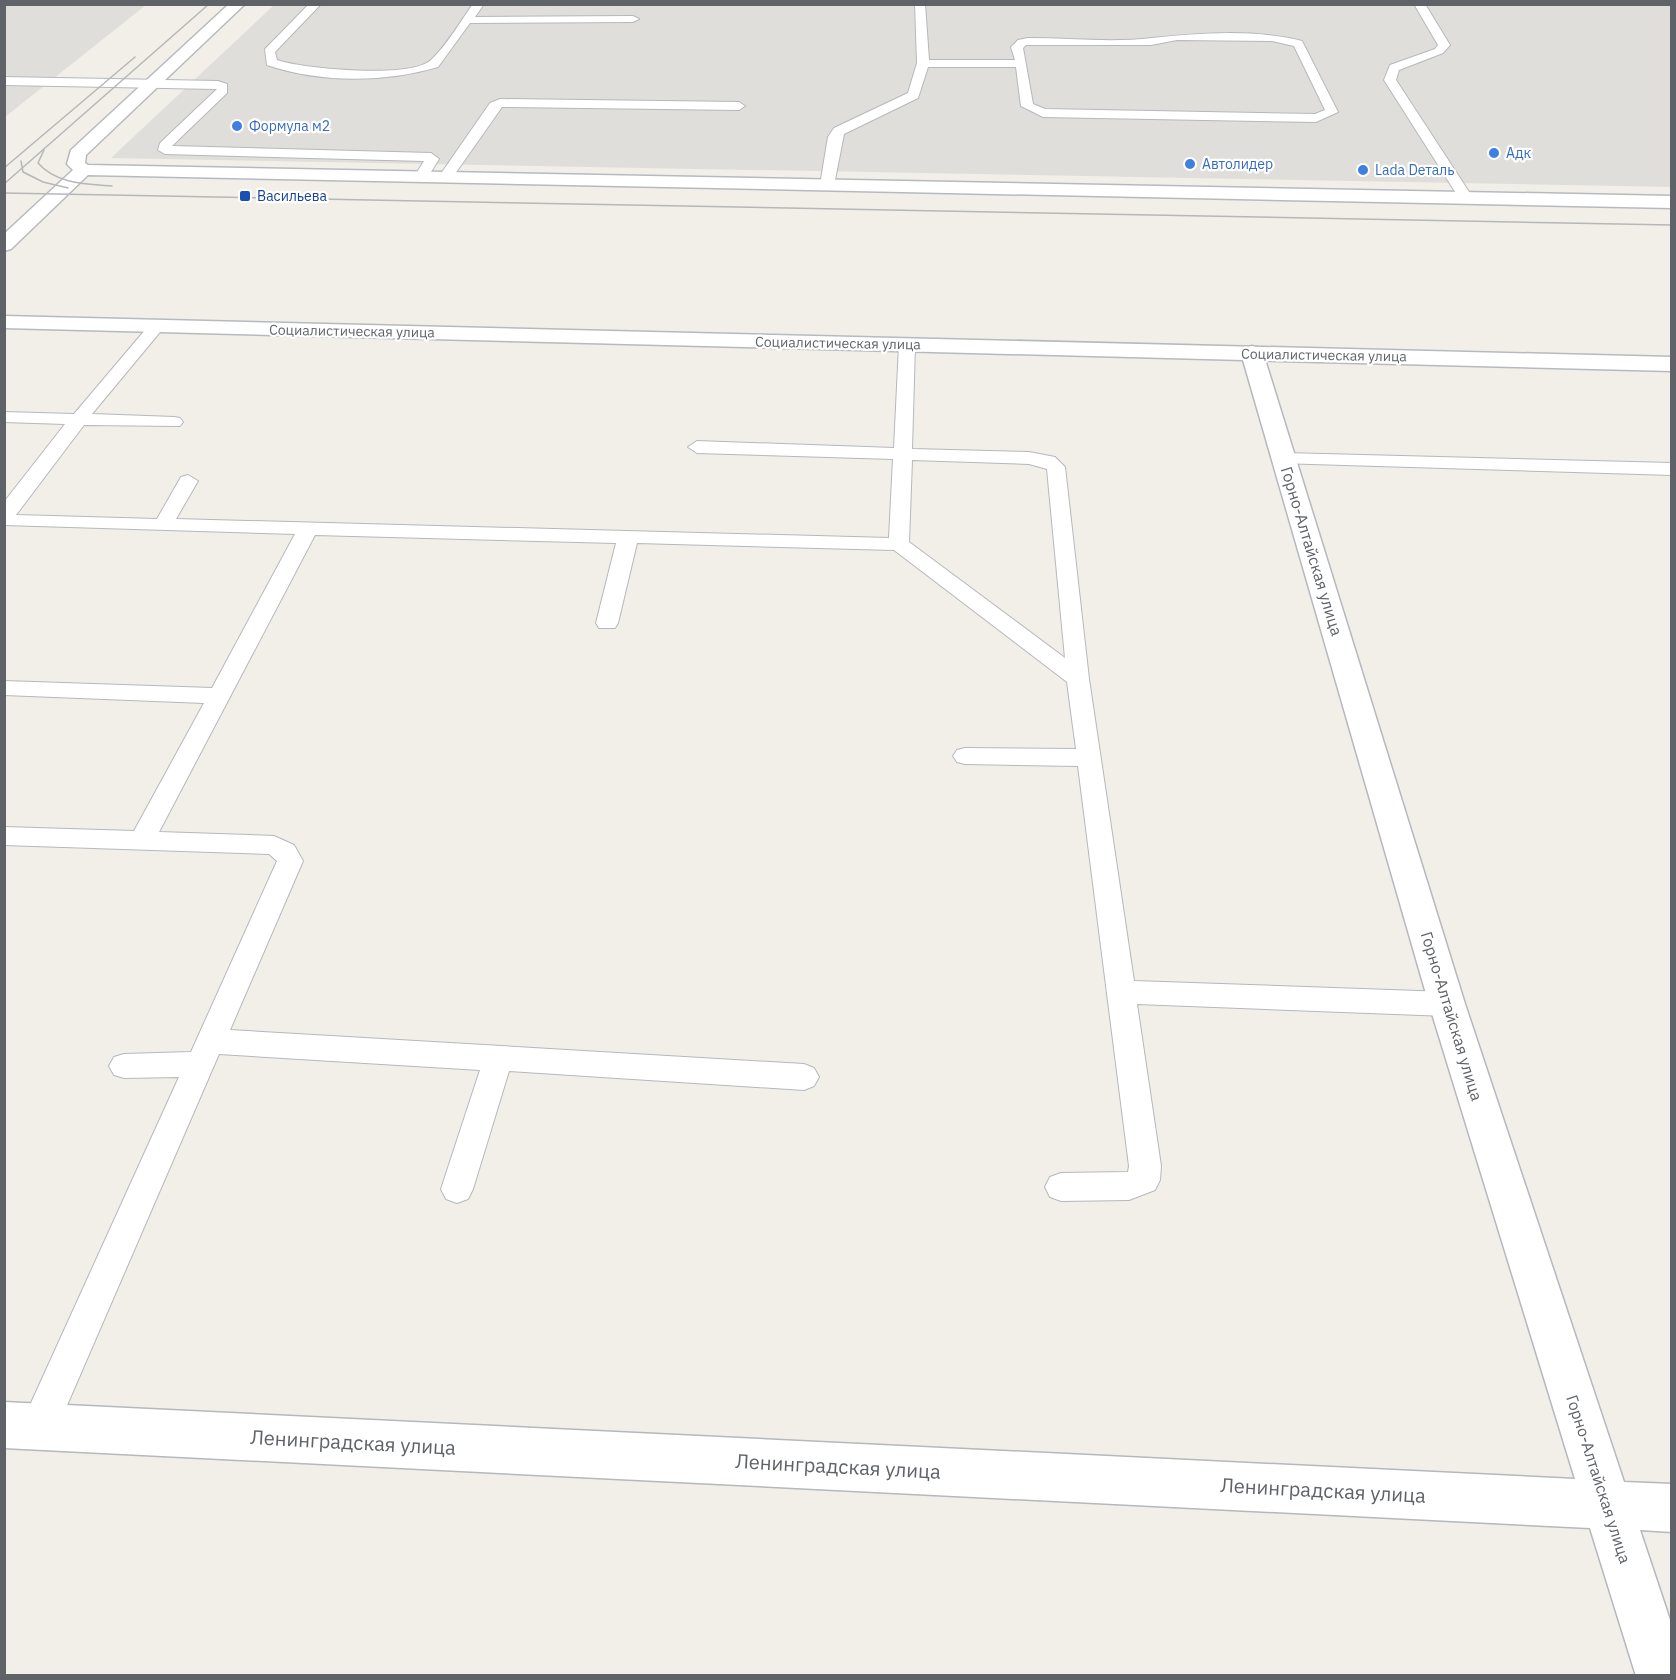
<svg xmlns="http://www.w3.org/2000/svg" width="1676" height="1680" font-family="'IBM Plex Sans',sans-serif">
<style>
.industrial{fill:#e0deda}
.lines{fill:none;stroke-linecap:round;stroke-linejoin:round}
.lane-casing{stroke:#b5b8bc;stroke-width:2}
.street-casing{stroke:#b5b8bc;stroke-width:3}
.secondary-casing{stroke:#b6babf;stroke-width:3}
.lane{fill:#fff;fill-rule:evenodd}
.street{fill:#fff;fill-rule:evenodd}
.secondary{fill:#fff;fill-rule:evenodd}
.tram{stroke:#b6b7b8;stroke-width:1.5}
.shop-dot{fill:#3f7fe0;stroke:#fff;stroke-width:2}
.transit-dot{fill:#1a4fb4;stroke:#fff;stroke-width:2}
.labels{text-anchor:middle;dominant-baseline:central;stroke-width:4.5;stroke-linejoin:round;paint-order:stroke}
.far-shop-label{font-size:14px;fill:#366cbe;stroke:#fff;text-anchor:start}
.far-transit-label{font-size:14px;fill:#164399;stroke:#fff;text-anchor:start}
.far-street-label{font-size:14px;fill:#5f6368;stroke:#fff}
.street-label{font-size:16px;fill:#5f6368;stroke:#fff}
.near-street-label{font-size:20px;fill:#5f6368;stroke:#fff}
</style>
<rect width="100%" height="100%" fill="#f1efe8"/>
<path class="industrial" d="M 5,5 L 146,5 L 5,117 Z
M 274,5 L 1671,5 L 1671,187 L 111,158 Z"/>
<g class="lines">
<g class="lane-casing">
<path id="lane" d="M 309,4 L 321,4 L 275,52 L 277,60 C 303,69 410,79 431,60 C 447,45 460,22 473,4 L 484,4 L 475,17 L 633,16 L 639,19 L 633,22 L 470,23 L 438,67 C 384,83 320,83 267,65 L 265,49 Z
M 915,4 L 925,4 L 929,60 L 1015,60 L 1011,47 L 1018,40 L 1028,38 C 1068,38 1112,43 1152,38 C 1201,33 1253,29 1302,41 L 1338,112 L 1316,122 L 1043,117 L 1021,106 L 1016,67 L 928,67 L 918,98 L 844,134 L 834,185 L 832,188 L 822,188 L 820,185 L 828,137 L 834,128 L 908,93 L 917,63 ZM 1177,40 L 1272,41 L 1294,46 L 1325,110 L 1315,114 L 1045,109 L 1033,104 L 1023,48 L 1026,45 L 1151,45 Z
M 1414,4 L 1425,4 L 1450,45 L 1443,53 L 1399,70 L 1396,80 L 1473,198 L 1471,201 L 1461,201 L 1384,80 L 1390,65 L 1435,49 L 1438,45 Z
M 4,77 L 218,81 L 227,84 L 227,93 L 172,146 L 431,153 L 439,159 L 426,180 L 421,181 L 414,177 L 424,161 L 165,154 L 158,150 L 160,143 L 217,89 L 4,85 Z
M 500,99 L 739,102 L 745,106 L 739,110 L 502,107 L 450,181 L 440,181 L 438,178 L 490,103 Z
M 157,321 L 165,326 L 92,414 L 174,417 L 180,418 L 183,422 L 180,426 L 84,425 L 16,515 L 157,519 L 181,477 L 188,475 L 198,481 L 176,519 L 889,538 L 893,459 L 697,453 L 688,447 L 697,441 L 894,448 L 899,345 L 907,340 L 913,341 L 915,345 L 912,449 L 1029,452 L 1055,457 L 1065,467 L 1089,679 L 1134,981 L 1447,992 L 1457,996 L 1461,1004 L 1457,1012 L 1447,1016 L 1137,1004 L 1161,1166 L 1160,1180 L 1155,1190 L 1129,1200 L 1061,1201 L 1050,1197 L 1045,1187 L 1050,1177 L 1061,1173 L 1128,1172 L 1129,1166 L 1078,766 L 965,764 L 957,762 L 953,756 L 957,750 L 965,748 L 1076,749 L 1067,682 L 894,550 L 637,543 L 618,623 L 615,628 L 599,628 L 596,623 L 616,543 L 315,535 L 159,832 L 274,836 L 294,845 L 303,861 L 230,1030 L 804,1064 L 814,1068 L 819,1077 L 814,1086 L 804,1090 L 509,1071 L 473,1189 L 468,1199 L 457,1203 L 446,1199 L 441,1189 L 480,1070 L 219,1054 L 52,1440 L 39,1445 L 26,1440 L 21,1427 L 26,1414 L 179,1077 L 124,1078 L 114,1075 L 109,1066 L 114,1057 L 124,1054 L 191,1052 L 277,861 L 269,854 L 4,845 L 4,827 L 134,831 L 204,703 L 4,695 L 4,681 L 212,688 L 295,534 L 4,525 L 4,502 L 65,424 L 4,422 L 4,412 L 74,414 L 151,323 ZM 912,460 L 1029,464 L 1047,469 L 1065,658 L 909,542 Z
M 1285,453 L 1672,463 L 1672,475 L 1278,463 L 1276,459 L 1278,455 Z"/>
</g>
<g class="street-casing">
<path id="street" d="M 1252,346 L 1260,348 L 1263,353 L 1465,1004 L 1624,1482 L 1672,1484 L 1672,1532 L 1640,1530 L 1672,1626 L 1672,1676 L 1636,1676 L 1590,1528 L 4,1448 L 4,1402 L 1575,1479 L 1429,1004 L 1241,353 L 1244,348 Z"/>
</g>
<g class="secondary-casing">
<path id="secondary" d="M 229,4 L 245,4 L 86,155 L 85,163 L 88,165 L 1672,196 L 1672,208 L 88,175 L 11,249 L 4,251 L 4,234 L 73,170 L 67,164 L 71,150 Z
M 4,316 L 1672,357 L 1672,371 L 4,328 Z"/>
</g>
<use href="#lane" class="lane"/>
<use href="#street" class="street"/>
<use href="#secondary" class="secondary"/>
<path class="tram" d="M 44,150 L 38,163 C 56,184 86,184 112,186
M 21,161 L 23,172 L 43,182 L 68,188
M 4,168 L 135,57
M 4,184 L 209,4
M 4,193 L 1672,225"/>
</g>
<g class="shop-dot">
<circle cx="237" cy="126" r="6"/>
<circle cx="1494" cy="153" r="6"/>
<circle cx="1190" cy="164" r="6"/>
<circle cx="1363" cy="170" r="6"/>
</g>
<rect class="transit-dot" x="239" y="190" width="12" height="12" rx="3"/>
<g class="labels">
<g class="far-shop-label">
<text x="249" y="126">Формула м2</text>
<text x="1506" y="153">Адк</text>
<text x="1202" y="164">Автолидер</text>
<text x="1375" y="170">Lada Dеталь</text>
</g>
<g class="far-transit-label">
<text x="257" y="196">Васильева</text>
</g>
<g class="far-street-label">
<text transform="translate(352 331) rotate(1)">Социалистическая улица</text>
<text transform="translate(838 343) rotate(1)">Социалистическая улица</text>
<text transform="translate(1324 355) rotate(1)">Социалистическая улица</text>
</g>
<g class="street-label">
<text transform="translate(1312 551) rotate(73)">Горно-Алтайская улица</text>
<text transform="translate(1452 1016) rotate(73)">Горно-Алтайская улица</text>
<text transform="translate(1599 1479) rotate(72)">Горно-Алтайская улица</text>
</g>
<g class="near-street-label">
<text transform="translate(353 1442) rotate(3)">Ленинградская улица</text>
<text transform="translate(838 1466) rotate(3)">Ленинградская улица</text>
<text transform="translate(1323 1490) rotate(3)">Ленинградская улица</text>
</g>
</g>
<rect width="1676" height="1680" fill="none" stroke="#5f6368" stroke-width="12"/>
</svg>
